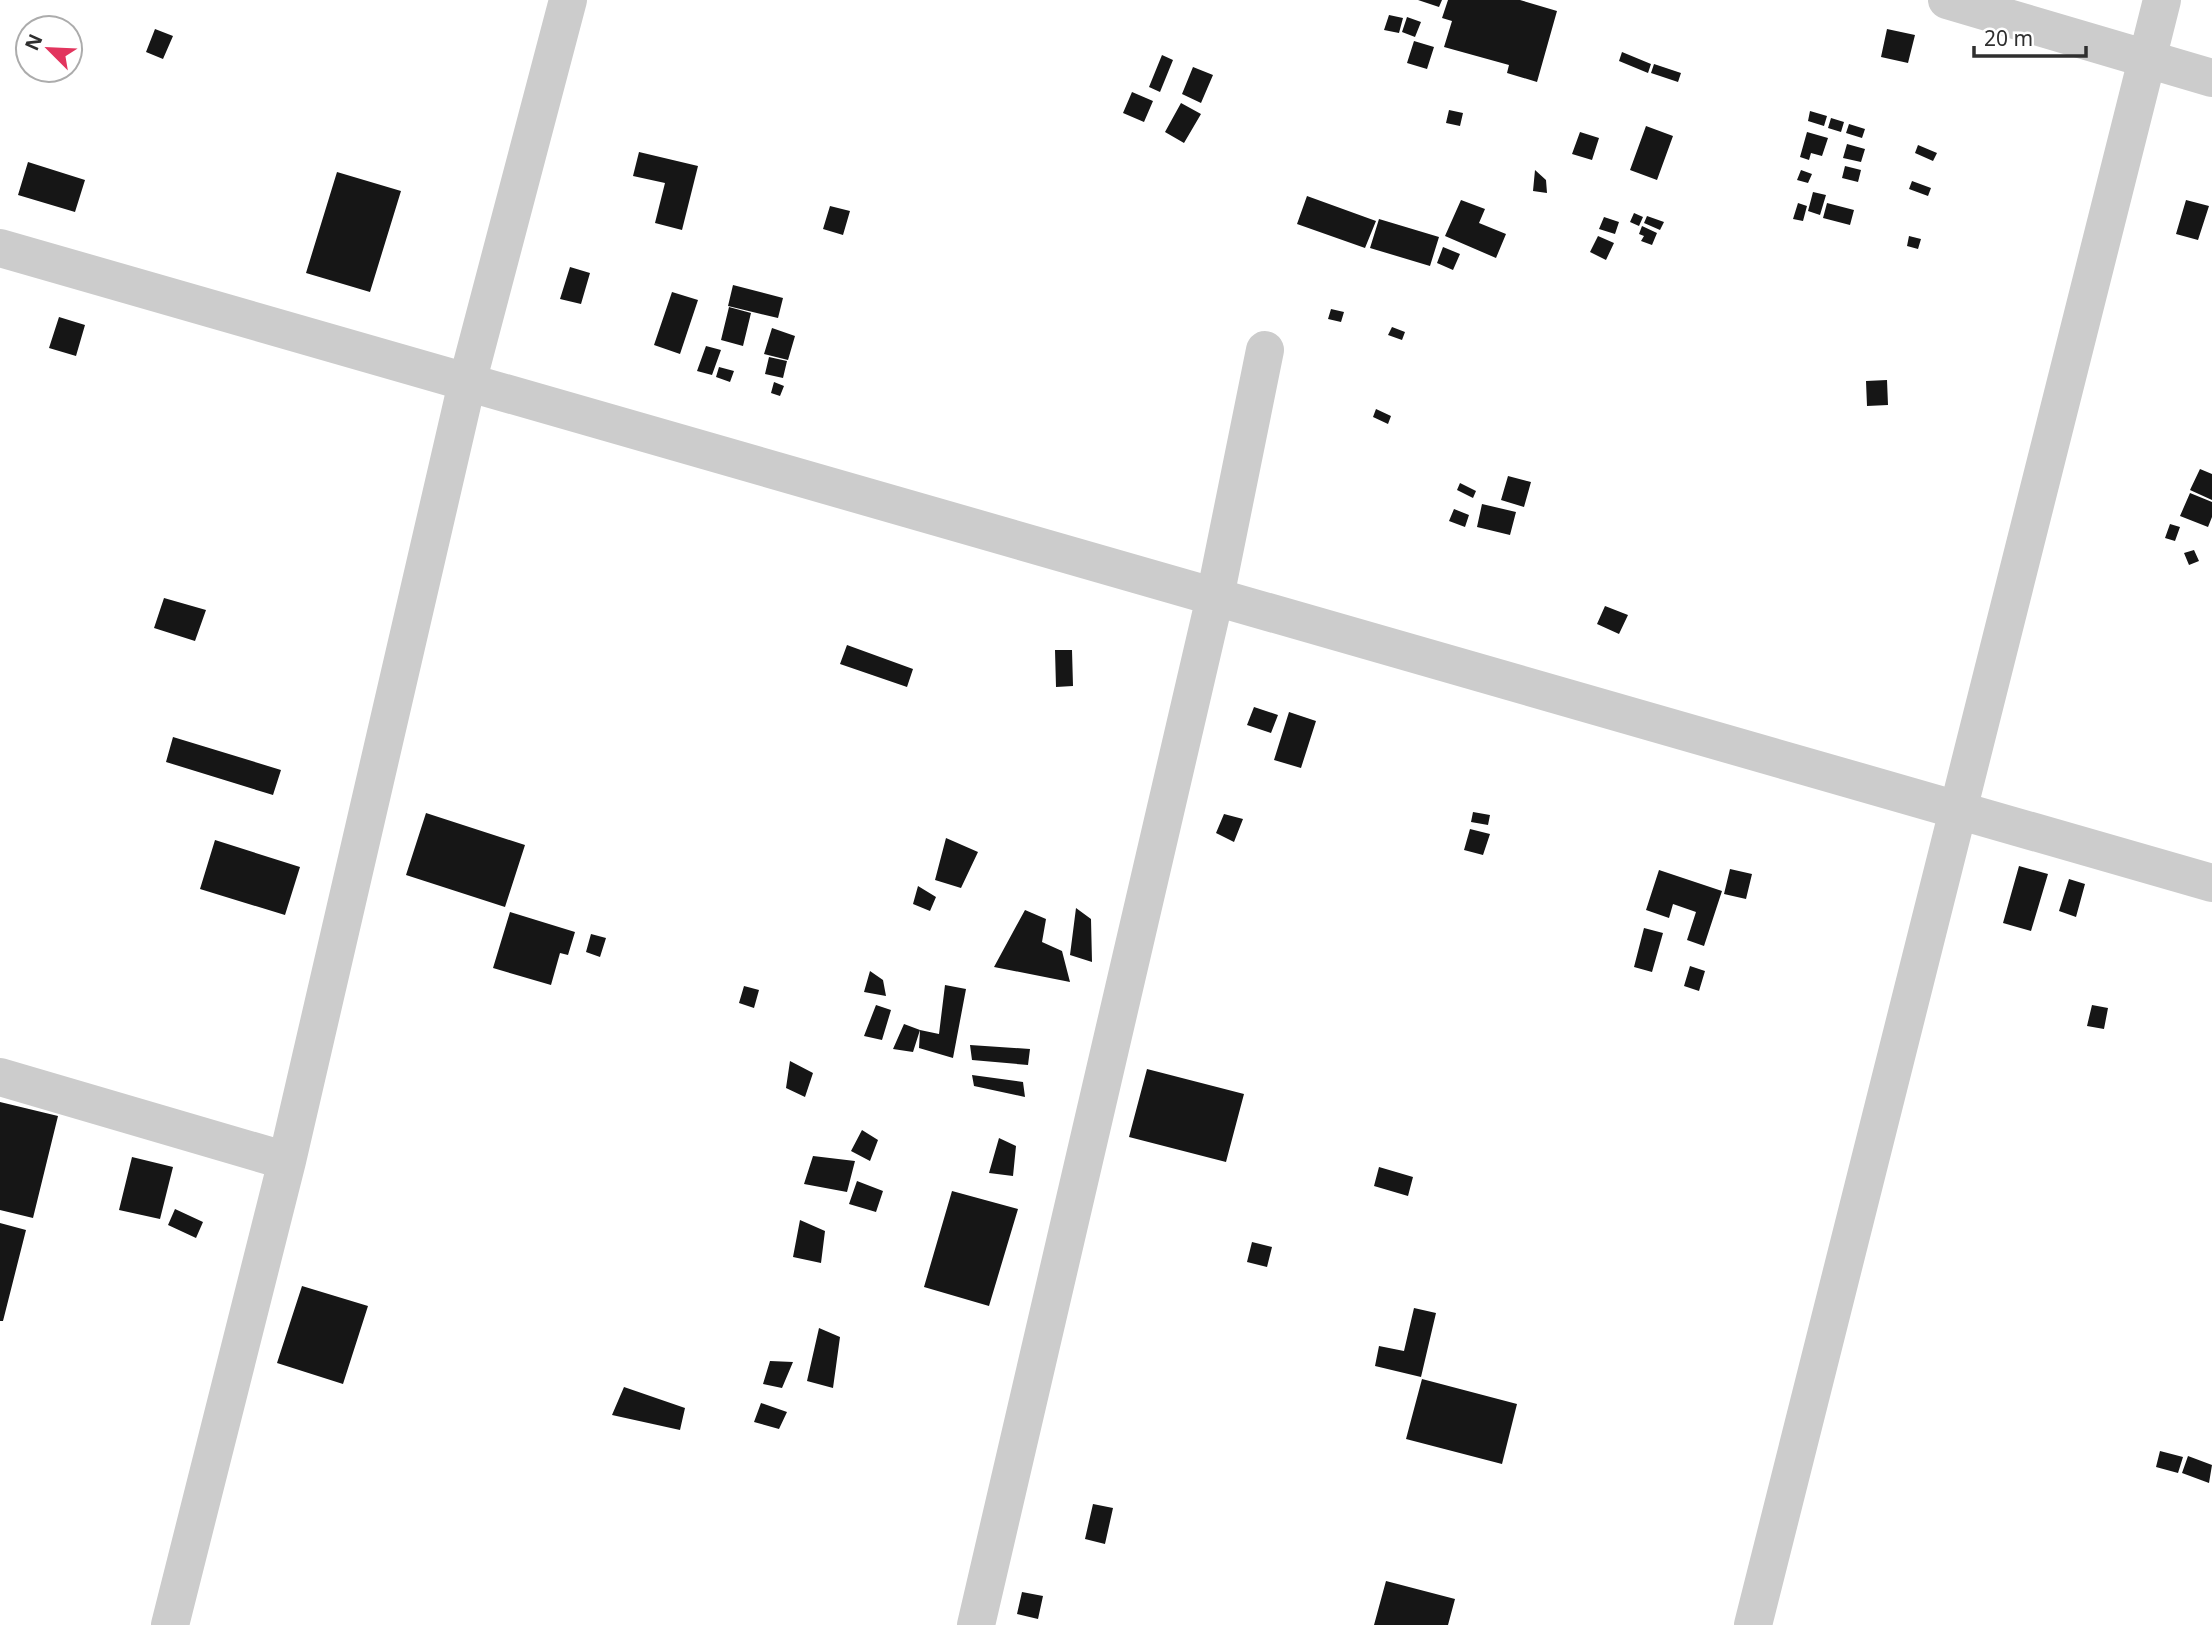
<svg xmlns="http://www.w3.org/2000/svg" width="2212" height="1625" font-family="'Noto Sans',sans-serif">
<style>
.building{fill:#161616}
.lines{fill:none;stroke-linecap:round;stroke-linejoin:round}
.minor{stroke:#ccc;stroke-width:38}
</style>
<rect width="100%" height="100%" fill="#fff"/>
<path class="building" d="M 1418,0 L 1442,0 L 1439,7 Z
M 1448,0 L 1520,0 L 1557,11 L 1537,82 L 1507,73 L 1509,65 L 1444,47 L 1452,21 L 1442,18 Z
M 1389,15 L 1403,18 L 1399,33 L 1384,30 Z
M 1407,17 L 1421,22 L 1415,37 L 1402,32 Z
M 155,29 L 173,36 L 163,59 L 146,52 Z
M 1887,29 L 1915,35 L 1908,63 L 1881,57 Z
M 1414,41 L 1434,47 L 1427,69 L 1407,63 Z
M 1622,52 L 1651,64 L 1648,73 L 1619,61 Z
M 1162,55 L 1173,60 L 1160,92 L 1149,87 Z
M 1654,64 L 1681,73 L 1678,82 L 1651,73 Z
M 1193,67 L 1213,75 L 1201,103 L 1182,94 Z
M 1132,92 L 1153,101 L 1144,122 L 1123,113 Z
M 1181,103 L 1201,114 L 1184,143 L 1165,132 Z
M 1449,110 L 1463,113 L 1460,126 L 1446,123 Z
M 1810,111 L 1827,116 L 1824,126 L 1808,121 Z
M 1831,118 L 1844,122 L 1841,132 L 1828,128 Z
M 1849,124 L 1865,129 L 1862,138 L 1846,133 Z
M 1646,126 L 1673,136 L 1657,180 L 1630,170 Z
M 1580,132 L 1599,138 L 1592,160 L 1572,154 Z
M 1807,132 L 1828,138 L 1822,156 L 1811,153 L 1809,160 L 1800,157 Z
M 1847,144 L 1865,149 L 1861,162 L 1843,158 Z
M 1918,145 L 1937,153 L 1933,161 L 1915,153 Z
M 639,152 L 698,166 L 682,230 L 655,223 L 665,183 L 633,176 Z
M 28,162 L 85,180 L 75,212 L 18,195 Z
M 1845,166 L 1861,170 L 1858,182 L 1842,178 Z
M 1535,170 L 1546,180 L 1547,193 L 1533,191 Z
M 1801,170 L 1812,174 L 1808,183 L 1797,180 Z
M 337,172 L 401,191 L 370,292 L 306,273 Z
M 1912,181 L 1931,188 L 1928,196 L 1909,189 Z
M 1813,192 L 1826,195 L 1820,215 L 1808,211 Z
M 1307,196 L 1376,221 L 1365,248 L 1297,224 Z
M 1461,200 L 1485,209 L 1479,223 L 1506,234 L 1496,258 L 1445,236 Z
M 2186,200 L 2209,206 L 2198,240 L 2176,234 Z
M 1798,203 L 1807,206 L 1803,221 L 1793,219 Z
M 1827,203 L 1854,210 L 1850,225 L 1823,218 Z
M 830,206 L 850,211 L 843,235 L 823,229 Z
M 1634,213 L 1643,217 L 1639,226 L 1630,222 Z
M 1647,216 L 1664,222 L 1660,230 L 1644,223 Z
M 1604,217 L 1619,222 L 1615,234 L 1599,229 Z
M 1379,219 L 1439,237 L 1430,266 L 1370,248 Z
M 1642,226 L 1657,233 L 1652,245 L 1641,241 L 1644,236 L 1639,234 Z
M 1598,236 L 1614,243 L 1606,260 L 1590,252 Z
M 1909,236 L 1921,239 L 1918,249 L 1907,246 Z
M 1443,247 L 1460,254 L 1453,270 L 1437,263 Z
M 570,267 L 590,273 L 581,304 L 560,299 Z
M 733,285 L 783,298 L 778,318 L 728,306 Z
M 672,292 L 698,300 L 680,354 L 654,345 Z
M 729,307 L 751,313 L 743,346 L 721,340 Z
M 1331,309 L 1344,312 L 1341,322 L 1328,319 Z
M 59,317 L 85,325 L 76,356 L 49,348 Z
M 1392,327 L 1405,332 L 1402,340 L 1388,335 Z
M 772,328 L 795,336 L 788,360 L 764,354 Z
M 706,346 L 721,350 L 712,375 L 697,371 Z
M 769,357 L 787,361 L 783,378 L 765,374 Z
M 719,367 L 734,371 L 730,382 L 716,377 Z
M 1887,380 L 1888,405 L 1867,406 L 1866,381 Z
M 774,382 L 784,386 L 780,396 L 771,393 Z
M 1376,409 L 1391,416 L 1388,424 L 1373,417 Z
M 2200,469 L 2212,474 L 2212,500 L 2190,490 Z
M 1508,476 L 1531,482 L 1524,507 L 1501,500 Z
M 1460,483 L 1476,491 L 1473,498 L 1457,490 Z
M 2190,493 L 2212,502 L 2212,517 L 2208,527 L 2180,516 Z
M 1482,504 L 1516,512 L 1510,535 L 1477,527 Z
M 1454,509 L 1469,515 L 1465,527 L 1449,521 Z
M 2170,524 L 2180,527 L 2175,541 L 2165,538 Z
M 2194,550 L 2199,561 L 2189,565 L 2184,553 Z
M 164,598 L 206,610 L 195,641 L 154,628 Z
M 1605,606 L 1628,615 L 1619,634 L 1597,624 Z
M 847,645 L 913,669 L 907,687 L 840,664 Z
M 1055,650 L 1072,650 L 1073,686 L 1056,687 Z
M 1254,707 L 1278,715 L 1271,733 L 1247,725 Z
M 1289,712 L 1316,721 L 1301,768 L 1274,760 Z
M 173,737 L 281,770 L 273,795 L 166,762 Z
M 1473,812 L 1490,815 L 1488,825 L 1471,822 Z
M 426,813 L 525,845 L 505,907 L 406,875 Z
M 1224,814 L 1243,819 L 1234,842 L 1216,833 Z
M 1470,829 L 1490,834 L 1483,855 L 1464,850 Z
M 946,838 L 978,852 L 961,888 L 935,880 Z
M 215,840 L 300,867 L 285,915 L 200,889 Z
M 2019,866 L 2048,874 L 2031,931 L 2003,923 Z
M 1730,869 L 1752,874 L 1746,899 L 1724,894 Z
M 1659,870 L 1722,891 L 1704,946 L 1687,940 L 1696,912 L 1673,904 L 1669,918 L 1646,910 Z
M 2069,879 L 2085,884 L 2076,917 L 2059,911 Z
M 918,886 L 936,897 L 930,911 L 913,904 Z
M 1076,908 L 1091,919 L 1092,962 L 1070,955 Z
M 1025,910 L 1046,919 L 1042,942 L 1062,951 L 1070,982 L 994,967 Z
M 510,912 L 575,932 L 568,955 L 560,953 L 551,985 L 493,968 Z
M 1644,928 L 1663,933 L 1652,972 L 1634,967 Z
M 591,934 L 606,938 L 600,957 L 586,952 Z
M 1690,966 L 1705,971 L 1699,991 L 1684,986 Z
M 870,971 L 883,980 L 886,996 L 864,992 Z
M 945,985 L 966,989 L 953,1058 L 919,1048 L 920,1030 L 939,1034 Z
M 744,986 L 759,990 L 754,1008 L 739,1003 Z
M 876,1005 L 891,1010 L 882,1040 L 864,1036 Z
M 2092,1005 L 2108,1008 L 2104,1029 L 2087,1026 Z
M 904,1024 L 920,1030 L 913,1052 L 893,1049 Z
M 970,1045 L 1030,1049 L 1028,1065 L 972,1060 Z
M 790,1061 L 813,1073 L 805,1097 L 786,1088 Z
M 1147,1069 L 1244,1094 L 1226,1162 L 1129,1137 Z
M 972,1075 L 1023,1082 L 1025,1097 L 974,1086 Z
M 0,1102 L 58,1116 L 33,1218 L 0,1210 Z
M 862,1130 L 878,1140 L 870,1161 L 851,1151 Z
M 999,1138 L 1016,1146 L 1013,1176 L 989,1173 Z
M 813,1156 L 855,1161 L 847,1192 L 804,1184 Z
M 132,1157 L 173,1167 L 160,1219 L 119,1210 Z
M 1379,1167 L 1413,1177 L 1408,1196 L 1374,1186 Z
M 857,1181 L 883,1191 L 876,1212 L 849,1204 Z
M 952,1191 L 1018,1209 L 989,1306 L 924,1287 Z
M 175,1209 L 203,1222 L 196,1238 L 168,1225 Z
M 800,1220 L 825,1231 L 821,1263 L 793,1257 Z
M 0,1223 L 26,1230 L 3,1321 L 0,1321 Z
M 1252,1242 L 1272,1247 L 1267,1267 L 1247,1262 Z
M 302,1286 L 368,1306 L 343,1384 L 277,1363 Z
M 1414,1308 L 1436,1313 L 1421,1377 L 1375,1366 L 1379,1346 L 1404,1351 Z
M 819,1328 L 840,1337 L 833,1388 L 807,1381 Z
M 770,1361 L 793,1362 L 782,1388 L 763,1384 Z
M 1422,1379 L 1517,1404 L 1502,1464 L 1406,1439 Z
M 624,1387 L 685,1408 L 680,1430 L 612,1415 Z
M 761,1403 L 787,1412 L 779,1429 L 754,1422 Z
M 2160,1451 L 2183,1457 L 2178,1473 L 2156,1467 Z
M 2188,1456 L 2212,1465 L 2209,1483 L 2182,1473 Z
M 1093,1504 L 1113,1508 L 1105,1544 L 1085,1539 Z
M 1386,1581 L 1455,1599 L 1448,1625 L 1374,1625 Z
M 1022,1592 L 1043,1596 L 1038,1619 L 1017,1614 Z"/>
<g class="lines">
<path class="minor" d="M 1947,0 L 2212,78
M 0,248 L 2212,883
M 0,1077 L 287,1161
M 170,1625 L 287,1161 L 467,383 L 568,0
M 976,1625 L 1215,597 L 1265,350
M 1753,1625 L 2162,0"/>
</g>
<g transform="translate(49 49) rotate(294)"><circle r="33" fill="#ffffff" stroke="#acacac" stroke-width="2"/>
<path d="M0-5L12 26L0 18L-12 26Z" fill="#e2355e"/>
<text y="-10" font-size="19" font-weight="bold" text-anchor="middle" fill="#2f2f2f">N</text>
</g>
<path d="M1974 46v10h112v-10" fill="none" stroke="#2f2f2f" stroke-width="3.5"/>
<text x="1984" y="46" font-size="21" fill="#2f2f2f" stroke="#ffffff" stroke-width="5" paint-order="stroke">20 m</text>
</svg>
